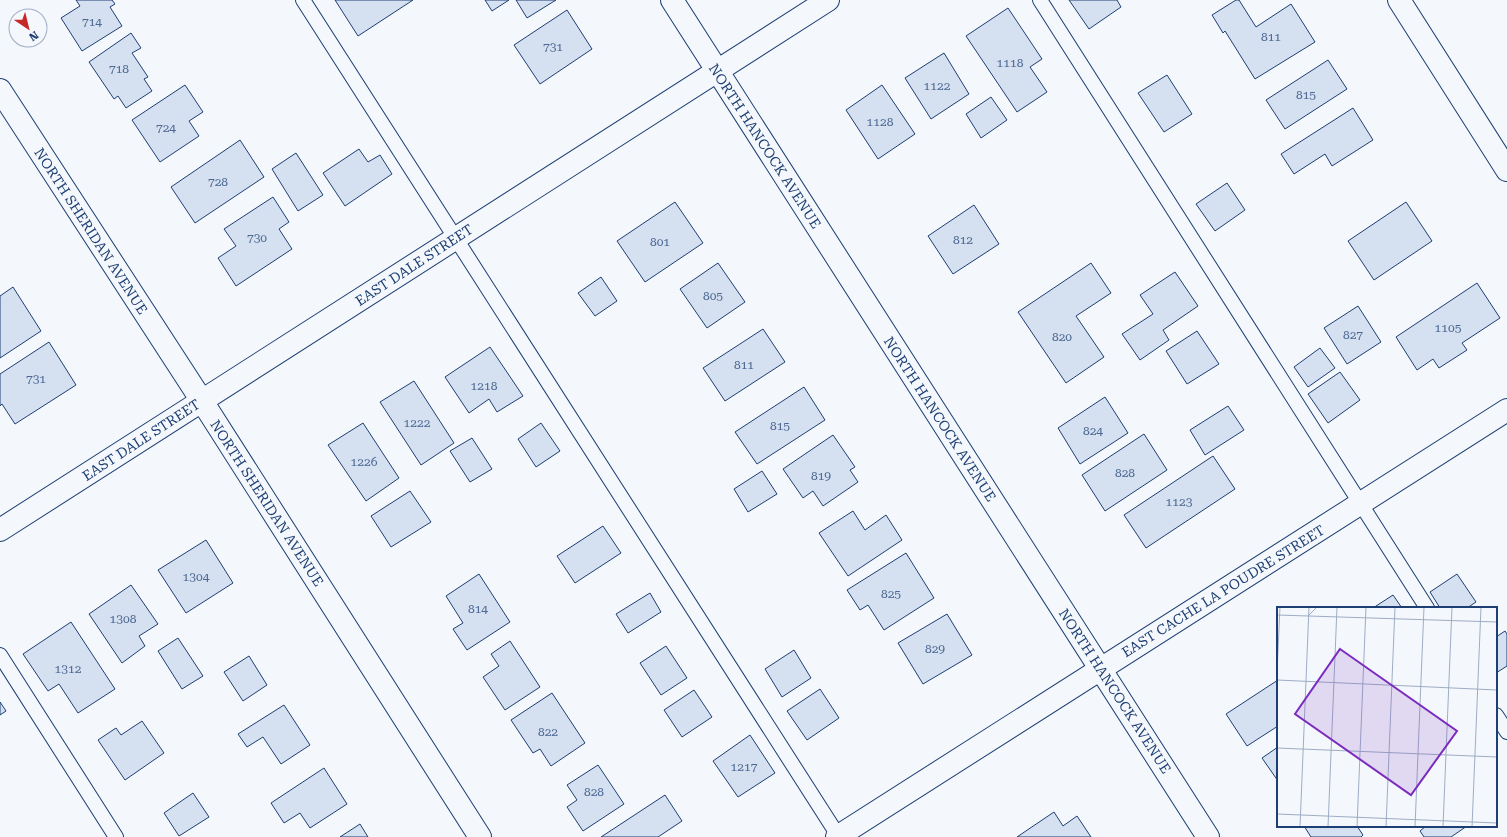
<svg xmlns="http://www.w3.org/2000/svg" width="1507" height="837" font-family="'Roboto Serif',serif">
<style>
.building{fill:#d5e0f0;stroke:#1d3f73}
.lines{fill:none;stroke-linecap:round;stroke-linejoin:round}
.lane-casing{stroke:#1d3f73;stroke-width:16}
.street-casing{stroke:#1d3f73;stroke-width:24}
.secondary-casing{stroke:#1d3f73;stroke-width:24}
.lane{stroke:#f4f7fb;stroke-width:14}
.street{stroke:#f4f7fb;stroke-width:22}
.secondary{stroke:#f4f7fb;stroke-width:22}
.labels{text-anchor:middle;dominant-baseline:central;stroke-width:3;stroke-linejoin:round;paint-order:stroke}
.number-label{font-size:12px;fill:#4b6792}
.street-label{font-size:14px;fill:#1d3f73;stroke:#f4f7fb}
.inset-road{fill:none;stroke:#9eadc5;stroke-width:1}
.view{fill:#7b2cbf;fill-opacity:0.15;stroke:#7b2cbf;stroke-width:2}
.inset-edge{fill:none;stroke:#1d3f73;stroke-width:2}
</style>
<rect width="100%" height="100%" fill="#f4f7fb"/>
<path class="building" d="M 76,0 L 112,0 L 115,4 L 110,7 L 122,26 L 82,51 L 61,18 L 80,6 Z
M 335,0 L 413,0 L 358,36 Z
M 485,0 L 509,0 L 492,11 Z
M 516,0 L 556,0 L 527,18 Z
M 1069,0 L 1117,0 L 1121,7 L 1089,29 Z
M 1236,0 L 1239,0 L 1256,27 L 1291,4 L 1315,42 L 1255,79 L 1225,31 L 1223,33 L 1212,15 Z
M 1008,8 L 1042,59 L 1030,67 L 1047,92 L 1017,112 L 966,36 Z
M 567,10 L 592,49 L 540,84 L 514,45 Z
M 131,33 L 141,48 L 132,53 L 148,77 L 144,79 L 152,91 L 126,108 L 118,96 L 114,99 L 89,62 Z
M 944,53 L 969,94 L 931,119 L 905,78 Z
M 1328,60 L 1347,89 L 1285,129 L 1266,100 Z
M 1167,75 L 1192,114 L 1164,132 L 1138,93 Z
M 185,85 L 203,112 L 189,121 L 199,136 L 160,162 L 132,120 Z
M 882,85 L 915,134 L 878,159 L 846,110 Z
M 991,97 L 1007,120 L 981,138 L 966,114 Z
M 1353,108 L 1373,140 L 1332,166 L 1325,154 L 1294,174 L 1281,154 Z
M 240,140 L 264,177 L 195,223 L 171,187 Z
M 359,149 L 368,162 L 380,155 L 392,174 L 345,206 L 323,173 Z
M 296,153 L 323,195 L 298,211 L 272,169 Z
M 1227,183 L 1245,210 L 1215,231 L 1196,204 Z
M 273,197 L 289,222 L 279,229 L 292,249 L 236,286 L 218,258 L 236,246 L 224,229 Z
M 675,202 L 703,243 L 645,282 L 617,241 Z
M 1406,202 L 1432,241 L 1374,280 L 1348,241 Z
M 974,205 L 999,244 L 953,274 L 928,236 Z
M 718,263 L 745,302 L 707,328 L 680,289 Z
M 1091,263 L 1111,293 L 1076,316 L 1104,357 L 1066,383 L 1018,312 Z
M 1175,272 L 1198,306 L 1163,330 L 1169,340 L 1140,360 L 1122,334 L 1153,314 L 1140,295 Z
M 601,277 L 617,301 L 595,316 L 578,293 Z
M 1477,283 L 1500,318 L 1462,343 L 1467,350 L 1439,368 L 1433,359 L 1417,370 L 1396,337 Z
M 13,287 L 41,331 L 0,358 L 0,296 Z
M 1358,306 L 1381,342 L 1347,364 L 1324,328 Z
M 763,329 L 785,362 L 725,401 L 703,368 Z
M 1197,331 L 1219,364 L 1187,384 L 1166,351 Z
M 49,342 L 76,385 L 15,424 L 2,404 L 0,406 L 0,374 Z
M 490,347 L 523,396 L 497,412 L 489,399 L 469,413 L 445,377 Z
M 1320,348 L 1335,368 L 1308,387 L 1294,367 Z
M 1340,372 L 1360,400 L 1328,423 L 1308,394 Z
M 414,381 L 454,443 L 421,465 L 380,402 Z
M 804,387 L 825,420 L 757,464 L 735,432 Z
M 1105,397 L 1128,433 L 1080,464 L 1058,428 Z
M 1228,406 L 1244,430 L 1205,455 L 1190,430 Z
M 363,423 L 399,478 L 366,501 L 328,445 Z
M 541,423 L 560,451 L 536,467 L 518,439 Z
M 1144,434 L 1167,470 L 1105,511 L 1082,475 Z
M 833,435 L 855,467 L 850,470 L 858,482 L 823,506 L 813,491 L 803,498 L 783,469 Z
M 472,438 L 492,469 L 470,482 L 450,451 Z
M 1213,456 L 1235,489 L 1146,548 L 1124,515 Z
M 762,471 L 777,494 L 748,512 L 734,489 Z
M 410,491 L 431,522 L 391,547 L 371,516 Z
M 853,511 L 865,530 L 886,515 L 902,540 L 848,576 L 819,533 Z
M 603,526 L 621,553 L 575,583 L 557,556 Z
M 206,540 L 233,583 L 186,613 L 158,570 Z
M 906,553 L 934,598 L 884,630 L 868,605 L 860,610 L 847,590 Z
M 479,574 L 510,622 L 467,650 L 453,629 L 463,623 L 446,596 Z
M 1457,574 L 1476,602 L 1467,608 L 1440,608 L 1430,592 Z
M 131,585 L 158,624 L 139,636 L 145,646 L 122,663 L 89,614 Z
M 650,593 L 661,612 L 628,633 L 616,614 Z
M 1393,595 L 1402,608 L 1373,608 Z
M 947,614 L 972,655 L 923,684 L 898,643 Z
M 71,622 L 115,689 L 78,713 L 59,684 L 48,691 L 23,654 Z
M 1505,631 L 1507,634 L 1507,666 L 1496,673 L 1496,637 Z
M 178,638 L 203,676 L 182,689 L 158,651 Z
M 510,641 L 540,687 L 505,710 L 483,677 L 499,666 L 491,654 Z
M 666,646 L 687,678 L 661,695 L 640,663 Z
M 794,650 L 811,678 L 782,697 L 765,669 Z
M 249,656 L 267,685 L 243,701 L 224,672 Z
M 1278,680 L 1278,726 L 1247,746 L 1226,714 Z
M 820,689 L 839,718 L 807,740 L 787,711 Z
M 694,690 L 712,717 L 682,737 L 664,710 Z
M 552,693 L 585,743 L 551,766 L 540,749 L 533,753 L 511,720 Z
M 0,702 L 6,711 L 0,715 Z
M 284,705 L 310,745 L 281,764 L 263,737 L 247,747 L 238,734 Z
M 142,721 L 164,753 L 125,780 L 98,740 L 116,728 L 121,735 Z
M 750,735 L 775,773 L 738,797 L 713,761 Z
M 1278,747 L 1278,781 L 1262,758 Z
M 598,765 L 624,804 L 583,831 L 567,807 L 577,800 L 567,785 Z
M 324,768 L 347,804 L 310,828 L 300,813 L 284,823 L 271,803 Z
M 193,793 L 209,817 L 179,836 L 164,813 Z
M 665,795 L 682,821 L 658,837 L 601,837 Z
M 1054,812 L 1063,826 L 1077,816 L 1091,837 L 1017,837 Z
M 360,824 L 368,837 L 340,837 Z
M 1304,826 L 1357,826 L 1363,835 L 1361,837 L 1311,837 Z
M 1426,826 L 1467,826 L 1451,837 L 1424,837 L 1420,831 Z"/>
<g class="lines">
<g class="lane-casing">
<path id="lane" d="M 303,0 L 839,837
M 1040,0 L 1427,608
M 0,655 L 116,837
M 1496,715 L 1507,732"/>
</g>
<g class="street-casing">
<path id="street" d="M 1399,0 L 1507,170
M 0,90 L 202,401 L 480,837
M 0,530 L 828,0"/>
</g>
<g class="secondary-casing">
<path id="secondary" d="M 672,0 L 1208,837
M 837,837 L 1507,410"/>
</g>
<use href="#lane" class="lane"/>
<use href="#street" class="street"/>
<use href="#secondary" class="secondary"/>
</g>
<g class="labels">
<g class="number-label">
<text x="92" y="22">714</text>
<text x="1271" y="37">811</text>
<text x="553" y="47">731</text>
<text x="1010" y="63">1118</text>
<text x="119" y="69">718</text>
<text x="937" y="86">1122</text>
<text x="1306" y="95">815</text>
<text x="880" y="122">1128</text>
<text x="166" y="128">724</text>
<text x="218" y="182">728</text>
<text x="257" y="238">730</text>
<text x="963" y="240">812</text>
<text x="660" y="242">801</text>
<text x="713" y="296">805</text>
<text x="1448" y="328">1105</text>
<text x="1353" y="335">827</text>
<text x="1062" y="337">820</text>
<text x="744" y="365">811</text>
<text x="36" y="379">731</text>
<text x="484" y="386">1218</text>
<text x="417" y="423">1222</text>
<text x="780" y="426">815</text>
<text x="1093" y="431">824</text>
<text x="364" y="462">1226</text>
<text x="1125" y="473">828</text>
<text x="821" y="476">819</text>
<text x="1179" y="502">1123</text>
<text x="196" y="577">1304</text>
<text x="891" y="594">825</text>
<text x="478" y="609">814</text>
<text x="123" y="619">1308</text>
<text x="935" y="649">829</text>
<text x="68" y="669">1312</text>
<text x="548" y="732">822</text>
<text x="744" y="767">1217</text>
<text x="594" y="792">828</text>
</g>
<g class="street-label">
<text transform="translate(765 146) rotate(57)">NORTH HANCOCK AVENUE</text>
<text transform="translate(91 231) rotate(57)">NORTH SHERIDAN AVENUE</text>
<text transform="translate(414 265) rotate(-33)">EAST DALE STREET</text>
<text transform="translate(940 419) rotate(57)">NORTH HANCOCK AVENUE</text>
<text transform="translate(141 440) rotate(-33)">EAST DALE STREET</text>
<text transform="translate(267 503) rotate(57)">NORTH SHERIDAN AVENUE</text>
<text transform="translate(1223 591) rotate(-32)">EAST CACHE LA POUDRE STREET</text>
<text transform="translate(1115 691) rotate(57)">NORTH HANCOCK AVENUE</text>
</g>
</g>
<g transform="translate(1277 607)">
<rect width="220" height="220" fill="#f4f7fb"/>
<path class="inset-road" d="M 0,8 L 220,15M 31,9 L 40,0M 0,65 L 3,0M 0,73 L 220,83M 0,141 L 220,150M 0,207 L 220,216M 23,220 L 32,0M 51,220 L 60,0M 80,220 L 89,0M 109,220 L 118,0M 138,220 L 147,0M 166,220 L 175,0M 195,220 L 204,0"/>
<path class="view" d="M 63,42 L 180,124 L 134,188 L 18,107 Z"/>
<rect width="220" height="220" class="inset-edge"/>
</g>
<g transform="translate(28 28) rotate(145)"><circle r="19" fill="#f4f7fb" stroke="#9eadc5"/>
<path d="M0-3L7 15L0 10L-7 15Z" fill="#c62828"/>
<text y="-6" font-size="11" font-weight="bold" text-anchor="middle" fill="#1d3f73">N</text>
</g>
</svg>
